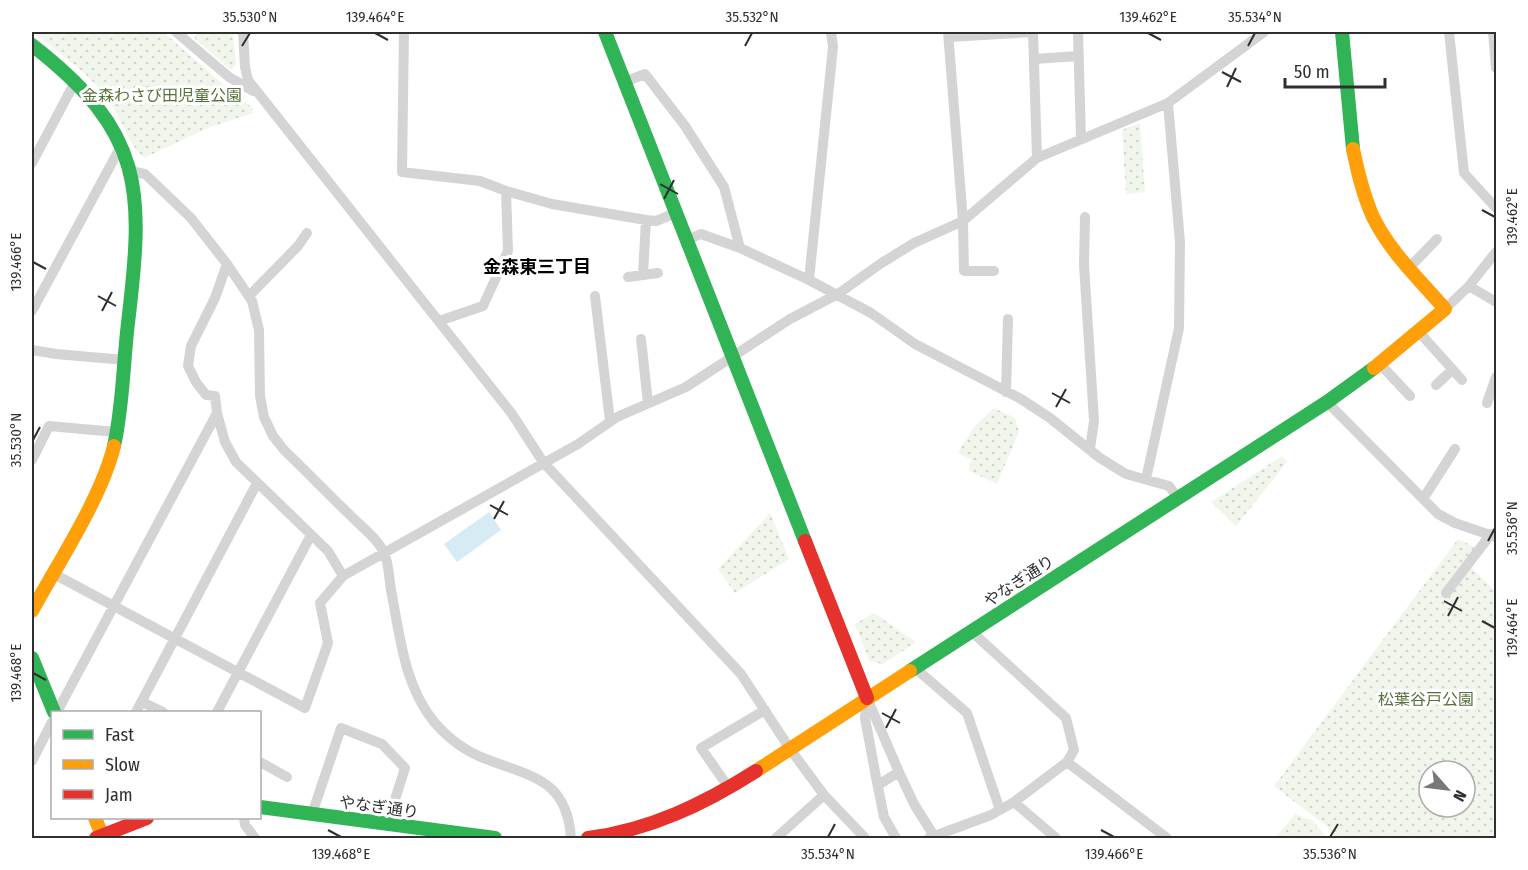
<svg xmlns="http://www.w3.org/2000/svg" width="1528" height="870" font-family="'Fira Sans Condensed','Noto Sans JP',sans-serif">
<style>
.park{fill:url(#park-dots);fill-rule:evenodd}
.water{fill:#d7ebf4}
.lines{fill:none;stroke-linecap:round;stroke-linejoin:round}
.street{stroke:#d4d4d4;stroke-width:10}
.fast{stroke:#30b455;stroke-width:14}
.slow{stroke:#ff9f0a;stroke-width:14}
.jam{stroke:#e5322d;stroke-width:14}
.ticks{fill:none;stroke:#2f2f2f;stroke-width:2}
.labels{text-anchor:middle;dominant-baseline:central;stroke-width:6;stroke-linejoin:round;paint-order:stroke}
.park-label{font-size:16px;fill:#557038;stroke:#fff}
.street-label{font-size:16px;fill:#2f2f2f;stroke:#fff}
.neighbourhood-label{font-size:18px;font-weight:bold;fill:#000;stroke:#fff}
.neatline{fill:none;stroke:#2f2f2f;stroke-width:2}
.ticks-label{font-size:15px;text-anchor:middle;fill:#2f2f2f}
</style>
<defs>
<pattern id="park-dots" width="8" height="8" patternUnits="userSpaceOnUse" patternTransform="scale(1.5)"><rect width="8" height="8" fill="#f1f6ec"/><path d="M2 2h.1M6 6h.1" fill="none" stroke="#cfd3cb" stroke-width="1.8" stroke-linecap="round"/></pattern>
</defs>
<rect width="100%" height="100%" fill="#fff"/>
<path class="park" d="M 36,32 L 163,32 L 239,98 L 253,108 L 253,113 L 210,127 L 144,158 C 126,141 122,119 108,99 C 89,73 60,54 35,34 Z
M 199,32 L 233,32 L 236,65 L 231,70 L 193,37 Z
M 1140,123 L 1145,192 L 1126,194 L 1122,130 Z
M 994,408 L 1015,418 L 1019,432 L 997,484 L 969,471 L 971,460 L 958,453 L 974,427 Z
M 1282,456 L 1287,462 L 1236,526 L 1211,502 Z
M 770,513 L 789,559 L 735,593 L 718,569 Z
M 1458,539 L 1477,548 L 1467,563 L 1496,592 L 1496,838 L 1334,838 L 1329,828 L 1274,786 ZM 1429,771 L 1465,771 L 1465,807 L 1429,807 Z
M 874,613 L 916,642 L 883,664 L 869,661 L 855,624 Z
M 1295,814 L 1313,821 L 1327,838 L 1275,838 Z"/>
<path class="water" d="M 489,512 L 501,530 L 457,562 L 444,544 Z"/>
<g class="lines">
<path class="street" d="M 176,32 L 229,77 L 253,91
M 243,32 L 245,67 L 248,80 L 512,414 L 543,462 L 741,674 L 790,749 L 824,795 L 865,838
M 404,32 L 402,172 L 480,181 L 506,191 L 552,204 L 646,220 L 656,221 L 676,213
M 948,32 L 963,221 L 964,271 L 994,271
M 1033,32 L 1037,158
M 1078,32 L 1081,139
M 1449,32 L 1464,173 L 1496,208
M 1493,32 L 1496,68
M 949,37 L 1033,32
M 1034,59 L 1079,56
M 624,82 L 645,74 L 685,126 L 724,187 L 740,248
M 32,163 L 76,80
M 130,171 L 145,174 L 191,218 L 227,264 L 252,301 L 259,330 L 260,396 L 264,417 L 273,436 L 284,450 C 307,472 329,495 352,517 C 363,528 379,540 385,555 C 389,565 389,579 391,590 C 400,636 404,686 435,723 C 449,739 467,752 486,759 C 533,777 567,780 571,838
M 1085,217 L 1084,265 L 1094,421 L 1090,449
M 687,240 L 701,234 L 740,248 L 809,280 L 833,47 L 831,32
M 227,264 L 215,298 L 191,346 L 188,366 L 196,382 L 206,395 L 215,396 L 217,413 L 225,442 L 236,462 L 328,551 L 343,576
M 1410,267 L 1437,239
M 643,275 L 646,220
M 628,277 L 658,273
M 809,280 L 871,313 L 915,344 L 1021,399 L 1050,418 L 1100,458 L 1126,474 L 1169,486 L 1178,498
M 1469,286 L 1496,302
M 249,296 L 298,246 L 307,233
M 595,296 L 610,421
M 1445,309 L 1469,286 L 1496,252
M 32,311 L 121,146
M 439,321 L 483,306 L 508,251 L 506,191
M 1419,332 L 1462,380
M 641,339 L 648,403
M 32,350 L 56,354 L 125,360
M 1380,364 L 1410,396
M 1436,385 L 1452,370
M 1006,392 L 1008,319
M 1327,402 L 1438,514 L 1455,523 L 1496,537
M 1487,403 L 1496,377
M 32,460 L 49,426 L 116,432
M 1146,479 L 1179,328 L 1180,242 L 1168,103
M 1423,499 L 1455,449
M 52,573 L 305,708 L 328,643 L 320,603 L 343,576 L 578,444 L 617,417 L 686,387 L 790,319 L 838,294 L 880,264 L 914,243 L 963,221 L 1037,158 L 1168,103 L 1264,32
M 1446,593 L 1491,534
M 915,668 L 967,713 L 1000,810
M 867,698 L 899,772 L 914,804 L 934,836
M 867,699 L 865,718 L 876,777 L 884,817 L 896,838
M 142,702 L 163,712
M 57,712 L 217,413
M 136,712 L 257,483
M 217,712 L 311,535
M 32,761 L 52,722
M 260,762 L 287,777
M 1067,762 L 1167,838
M 878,785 L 899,772
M 729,788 L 701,748 L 765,710
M 1014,802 L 1056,838
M 312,814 L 341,728 L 382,744 L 405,768 L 387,825
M 244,818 L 245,825 L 255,838
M 776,838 L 824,795
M 929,838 L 991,815 L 1014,802 L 1067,762 L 1074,750 L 1066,718 L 971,631"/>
<path class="fast" d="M 605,32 L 805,541
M 1342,32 L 1353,149
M 32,45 C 145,133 144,189 128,323 C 123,365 123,406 114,446
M 32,658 L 54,712
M 910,671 L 1327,402 L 1374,368
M 260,807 L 495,838"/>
<path class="slow" d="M 1353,149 C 1358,173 1363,195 1373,217 C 1390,252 1420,280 1445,309 L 1374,368
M 32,611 C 58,563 101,499 114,446
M 756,771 L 910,671
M 95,818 L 102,835"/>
<path class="jam" d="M 805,541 L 867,698
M 96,838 L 147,818
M 588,838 C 650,830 704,804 756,771"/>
</g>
<path class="ticks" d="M 375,33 L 388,40M 1148,33 L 1161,40M 242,46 L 250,33M 745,46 L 752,33M 1248,46 L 1255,33M 1222,72 L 1241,82M 1227,87 L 1236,68M 660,184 L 678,194M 664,199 L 674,180M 1482,210 L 1495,217M 33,262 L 46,269M 98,296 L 116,306M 102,311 L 112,292M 1052,393 L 1070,403M 1056,407 L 1066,389M 33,440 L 40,427M 490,505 L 508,515M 494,519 L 504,501M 1488,541 L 1495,528M 1444,601 L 1462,611M 1448,616 L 1458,597M 1482,621 L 1495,628M 33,673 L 46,680M 882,713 L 900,723M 886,728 L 896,709M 328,830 L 341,837M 1101,830 L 1114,837M 828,837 L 835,824M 1330,837 L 1338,824"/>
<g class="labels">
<g class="park-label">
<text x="162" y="95">金森わさび田児童公園</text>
<text x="1426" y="699">松葉谷戸公園</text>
</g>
<g class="street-label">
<text transform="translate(1019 581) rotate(-33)">やなぎ通り</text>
<text transform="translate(379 807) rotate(8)">やなぎ通り</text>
</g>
<g class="neighbourhood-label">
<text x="537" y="267">金森東三丁目</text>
</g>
</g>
<rect width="1528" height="870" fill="none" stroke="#ffffff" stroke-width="66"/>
<rect x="51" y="711" width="210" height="108" fill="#ffffff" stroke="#acacac" stroke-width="1.5"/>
<rect x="63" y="730" width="30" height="9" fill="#30b455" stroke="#acacac" stroke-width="1.5"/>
<text x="105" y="741" font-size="18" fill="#2f2f2f">Fast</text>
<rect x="63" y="760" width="30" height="9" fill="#ff9f0a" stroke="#acacac" stroke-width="1.5"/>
<text x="105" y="771" font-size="18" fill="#2f2f2f">Slow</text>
<rect x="63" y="790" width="30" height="9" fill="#e5322d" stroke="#acacac" stroke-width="1.5"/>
<text x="105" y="801" font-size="18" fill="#2f2f2f">Jam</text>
<g transform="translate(1447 789) rotate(118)"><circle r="28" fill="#ffffff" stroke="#acacac" stroke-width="1.5"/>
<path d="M0-4.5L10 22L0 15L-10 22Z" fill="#787878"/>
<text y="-9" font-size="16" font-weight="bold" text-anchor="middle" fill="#2f2f2f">N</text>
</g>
<path d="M1285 78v9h100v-9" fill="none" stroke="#2f2f2f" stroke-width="3"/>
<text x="1294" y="78" font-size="18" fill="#2f2f2f" stroke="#ffffff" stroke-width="4.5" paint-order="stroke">50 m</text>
<rect x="33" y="33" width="1462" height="804" class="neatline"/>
<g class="ticks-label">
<text x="250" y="22">35.530°N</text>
<text x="375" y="22">139.464°E</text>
<text x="752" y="22">35.532°N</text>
<text x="1148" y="22">139.462°E</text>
<text x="1255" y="22">35.534°N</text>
<text transform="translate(1512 217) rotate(-90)" y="5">139.462°E</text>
<text transform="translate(16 262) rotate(-90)" y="5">139.466°E</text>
<text transform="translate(16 440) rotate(-90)" y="5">35.530°N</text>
<text transform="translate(1512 528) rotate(-90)" y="5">35.536°N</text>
<text transform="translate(1512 628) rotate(-90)" y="5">139.464°E</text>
<text transform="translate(16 673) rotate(-90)" y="5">139.468°E</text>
<text x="341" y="859">139.468°E</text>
<text x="828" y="859">35.534°N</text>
<text x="1114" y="859">139.466°E</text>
<text x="1330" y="859">35.536°N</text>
</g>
</svg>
